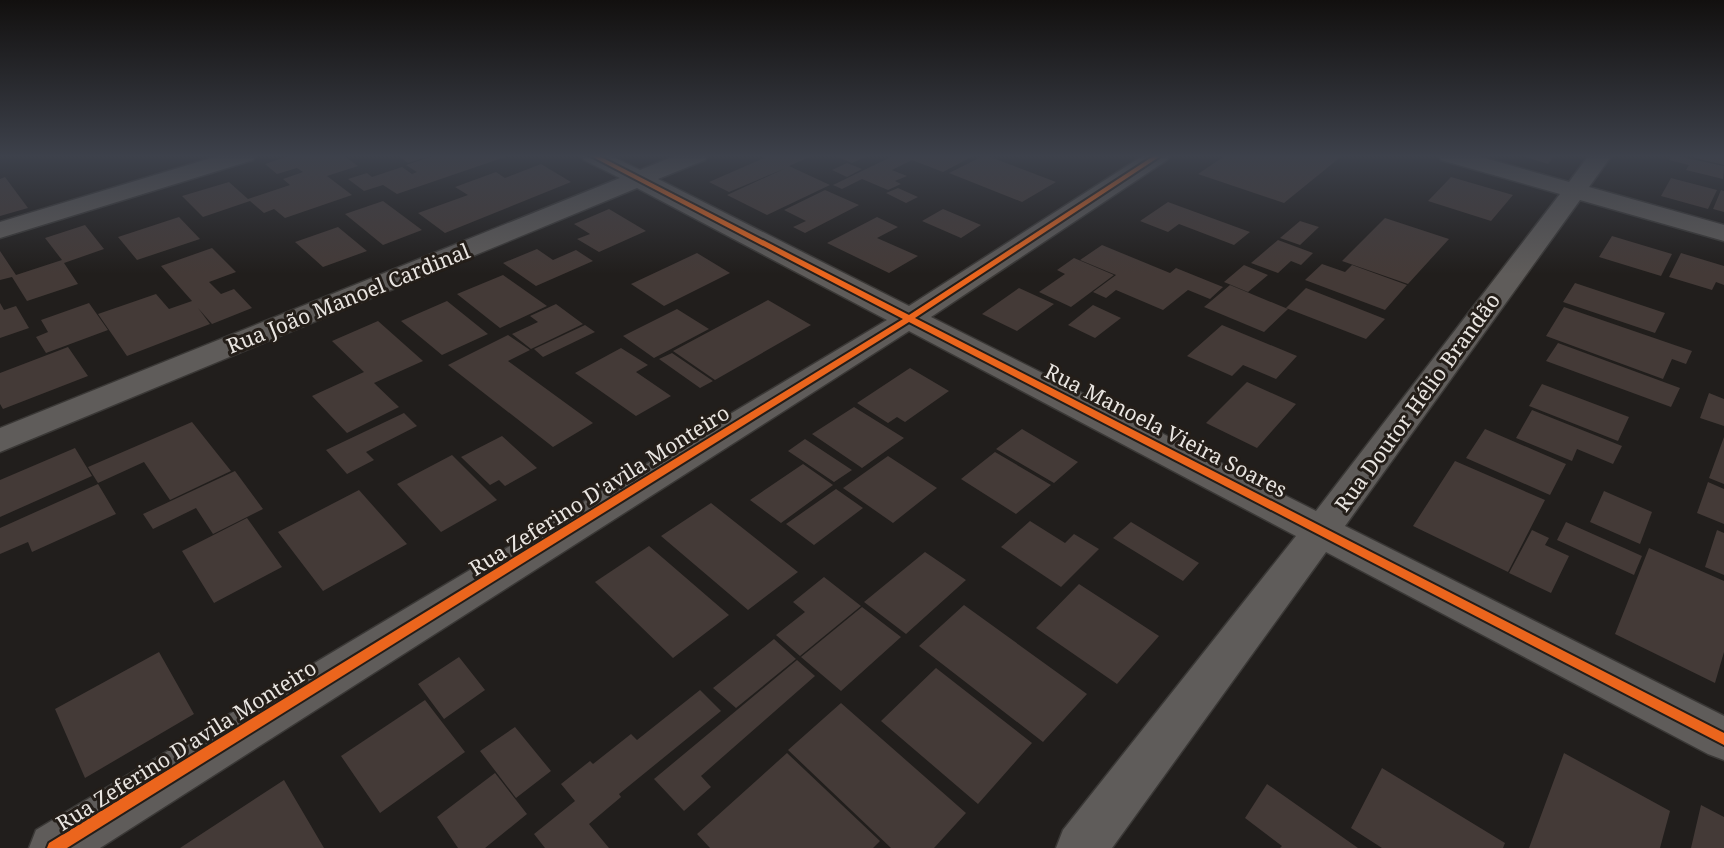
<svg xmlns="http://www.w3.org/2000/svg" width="1724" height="848" font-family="'Noto Serif',serif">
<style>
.building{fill:#443a37}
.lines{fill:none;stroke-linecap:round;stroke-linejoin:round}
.minor-casing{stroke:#3a3836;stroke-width:3}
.minor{fill:#5f5c5a;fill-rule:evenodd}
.cycleway-casing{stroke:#241e19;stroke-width:4}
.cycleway{fill:#eb651d;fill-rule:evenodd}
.labels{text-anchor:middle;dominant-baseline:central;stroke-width:6;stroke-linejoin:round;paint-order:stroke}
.street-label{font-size:21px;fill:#e9e5e1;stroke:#241e19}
</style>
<rect width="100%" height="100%" fill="#211e1c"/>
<path class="building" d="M 292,155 L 343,155 L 358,166 L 327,176 L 352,195 L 285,218 L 274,209 L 264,213 L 250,201 L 203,217 L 182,196 L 229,182 L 248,199 L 290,185 L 283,179 L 303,172 L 297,168 L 277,174 L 265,164 Z
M 397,155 L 430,155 L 430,156 L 408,163 Z
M 436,155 L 508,156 L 397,194 L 383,185 L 364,191 L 348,179 L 367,173 L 372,177 L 402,167 L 412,174 L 417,172 L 406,165 Z
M 758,155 L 814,155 L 789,166 L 830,185 L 767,215 L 727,195 L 786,168 L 729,192 L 709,182 L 764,158 Z
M 833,155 L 870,155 L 852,163 Z
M 895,155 L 975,155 L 943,172 L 912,160 L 892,170 L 907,176 L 895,181 L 901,184 L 888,190 L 862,179 L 842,189 L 833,185 Z
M 985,155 L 1056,182 L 1022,202 L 949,173 Z
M 1226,155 L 1343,155 L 1284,203 L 1198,174 Z
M 1519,155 L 1555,155 L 1548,164 Z
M 1672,155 L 1724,166 L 1723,179 L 1686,170 L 1689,165 L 1669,160 Z
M 1697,155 L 1724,155 L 1724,165 L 1695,158 Z
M 847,163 L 862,169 L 847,177 L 832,170 Z
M 541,164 L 571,182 L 445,233 L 418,213 L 468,195 L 455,187 L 496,172 L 505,178 Z
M 5,177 L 28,208 L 0,216 L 0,179 Z
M 1451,177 L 1513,195 L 1491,221 L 1428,201 Z
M 1671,178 L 1717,190 L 1708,209 L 1661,196 Z
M 898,188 L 918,197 L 906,203 L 886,193 Z
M 825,190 L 859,205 L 805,233 L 793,227 L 806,221 L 784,210 Z
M 1721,190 L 1724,191 L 1724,212 L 1713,209 Z
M 383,201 L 422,230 L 383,245 L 345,214 Z
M 1168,202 L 1250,232 L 1234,245 L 1179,224 L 1168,232 L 1140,221 Z
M 609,209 L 646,231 L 599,252 L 577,239 L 590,234 L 574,224 Z
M 943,209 L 981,225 L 961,238 L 922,221 Z
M 179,217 L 200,239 L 137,260 L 118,237 Z
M 877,217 L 898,227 L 877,238 L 918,256 L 889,273 L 827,243 Z
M 1385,218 L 1449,239 L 1408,284 L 1342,261 Z
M 1300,221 L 1319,227 L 1300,245 L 1280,238 Z
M 85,225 L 104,249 L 64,263 L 78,284 L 27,301 L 12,277 L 0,280 L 0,251 L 16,275 L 62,260 L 45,238 Z
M 338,227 L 367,251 L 323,267 L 295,242 Z
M 1612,236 L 1672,254 L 1661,276 L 1599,257 Z
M 1278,240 L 1313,253 L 1301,265 L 1291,261 L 1278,273 L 1251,263 Z
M 1102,245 L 1170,273 L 1176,268 L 1223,287 L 1210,299 L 1188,290 L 1163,310 L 1116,290 L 1106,298 L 1093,292 L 1116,275 L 1080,260 Z
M 212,248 L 236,272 L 209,282 L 221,294 L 234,289 L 252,308 L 212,324 L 198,308 L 210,324 L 127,356 L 98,314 L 156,294 L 169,309 L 192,301 L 161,266 Z
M 537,249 L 553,260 L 576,250 L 593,261 L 536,286 L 503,263 Z
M 697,253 L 730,273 L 664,306 L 631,284 Z
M 1681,253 L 1724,266 L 1724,285 L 1716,282 L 1712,290 L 1669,277 Z
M 1074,258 L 1114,275 L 1071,307 L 1039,292 L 1065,274 L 1057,270 Z
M 1322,264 L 1345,272 L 1352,265 L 1407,285 L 1385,310 L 1305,280 Z
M 1244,265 L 1268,275 L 1248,292 L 1224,282 Z
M 503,275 L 547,306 L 500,328 L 457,294 Z
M 1575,283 L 1665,313 L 1655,333 L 1563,302 Z
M 1230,285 L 1288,309 L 1264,332 L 1204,307 Z
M 1019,288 L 1054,304 L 1017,331 L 982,314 Z
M 1306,288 L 1385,319 L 1366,339 L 1286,308 Z
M 768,300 L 811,325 L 715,380 L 673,351 Z
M 447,301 L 488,334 L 442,355 L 401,321 Z
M 0,303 L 4,310 L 16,306 L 29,328 L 0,338 Z
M 89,303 L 108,330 L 46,353 L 36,337 L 48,332 L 41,320 Z
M 556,304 L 583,324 L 531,349 L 512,334 L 538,322 L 530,316 Z
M 1093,305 L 1121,318 L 1095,338 L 1068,325 Z
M 1564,307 L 1692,351 L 1686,364 L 1672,359 L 1663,379 L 1546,336 Z
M 677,309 L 709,329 L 654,358 L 623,336 Z
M 378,321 L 423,361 L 374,383 L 399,407 L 347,433 L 312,396 L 364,372 L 332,341 Z
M 585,325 L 595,332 L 543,357 L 534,349 Z
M 1222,325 L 1297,356 L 1276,379 L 1243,365 L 1232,376 L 1187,356 Z
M 508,335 L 530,350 L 508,361 L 593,423 L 553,447 L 448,365 Z
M 1558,343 L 1680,388 L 1671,407 L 1546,361 Z
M 68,347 L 88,376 L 3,409 L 0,404 L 0,373 Z
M 621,348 L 648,365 L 636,372 L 671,396 L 636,416 L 575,373 Z
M 672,353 L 713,381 L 700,388 L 659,359 Z
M 910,368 L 949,391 L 905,422 L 897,417 L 888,423 L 857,403 Z
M 1247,382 L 1296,404 L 1257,448 L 1206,423 Z
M 1542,384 L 1629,417 L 1618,441 L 1529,406 Z
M 1709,393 L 1724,399 L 1724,426 L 1700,418 Z
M 854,407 L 904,438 L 862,468 L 812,434 Z
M 1532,410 L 1622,446 L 1613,464 L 1577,449 L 1572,461 L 1516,438 Z
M 404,413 L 417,426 L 366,452 L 374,460 L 347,474 L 326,450 Z
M 192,422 L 231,471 L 170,500 L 144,462 L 98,483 L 88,467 Z
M 1022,429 L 1078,462 L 1054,483 L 996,449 Z
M 1485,429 L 1566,464 L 1550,495 L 1466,458 Z
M 502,436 L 537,468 L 505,486 L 499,480 L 490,485 L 461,457 Z
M 1724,437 L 1724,484 L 1709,478 Z
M 805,439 L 852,470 L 834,482 L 788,451 Z
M 75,448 L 92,476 L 0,517 L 0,480 Z
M 995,452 L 1051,485 L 1016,514 L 961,479 Z
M 452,455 L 497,500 L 441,532 L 397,484 Z
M 888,456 L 937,488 L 893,523 L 843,488 Z
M 1455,461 L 1545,500 L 1508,572 L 1413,526 Z
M 803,464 L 833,485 L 781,523 L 750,500 Z
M 235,471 L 263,509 L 213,534 L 196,508 L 153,529 L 143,514 Z
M 1708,482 L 1724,489 L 1724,524 L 1697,513 Z
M 98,484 L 116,514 L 32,552 L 28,542 L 0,554 L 0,528 Z
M 836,489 L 863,508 L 814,545 L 786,524 Z
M 359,490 L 407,544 L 323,591 L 278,532 Z
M 1604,491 L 1652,512 L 1640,544 L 1590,522 Z
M 711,503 L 798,572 L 748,610 L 661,536 Z
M 247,518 L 282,567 L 214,603 L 182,551 Z
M 1030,521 L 1065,543 L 1074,534 L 1099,549 L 1061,587 L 1001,547 Z
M 1131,522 L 1199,563 L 1183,581 L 1113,538 Z
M 1566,522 L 1642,556 L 1634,575 L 1557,540 Z
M 1532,530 L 1549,538 L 1545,545 L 1569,556 L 1551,593 L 1509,573 Z
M 1717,530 L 1724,533 L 1724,575 L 1705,567 Z
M 649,546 L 729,615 L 673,658 L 595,582 Z
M 1649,548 L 1724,581 L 1724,652 L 1715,683 L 1615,634 Z
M 925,552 L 966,580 L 906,634 L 864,602 Z
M 824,577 L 861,606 L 800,656 L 776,635 L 805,612 L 793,602 Z
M 1079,584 L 1159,636 L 1117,684 L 1036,628 Z
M 964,605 L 1087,694 L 1043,742 L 919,646 Z
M 862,607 L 901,637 L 841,691 L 801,657 Z
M 774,639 L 796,659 L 736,708 L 713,688 Z
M 159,652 L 194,714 L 85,778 L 55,709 Z
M 459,657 L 485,690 L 444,719 L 418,684 Z
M 797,660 L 815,676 L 701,776 L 711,787 L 684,811 L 654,779 Z
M 936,668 L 1032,743 L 978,804 L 881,721 Z
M 700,690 L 721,711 L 619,794 L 621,797 L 589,824 L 609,848 L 545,848 L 534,834 L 575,801 L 561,784 L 590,761 L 593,764 L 631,734 L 637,740 Z
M 425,700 L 465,752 L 380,813 L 341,756 Z
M 841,703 L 966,813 L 934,848 L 891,848 L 788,750 Z
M 515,727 L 551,771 L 516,798 L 480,751 Z
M 787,753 L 880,841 L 873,848 L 710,848 L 697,834 Z
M 1564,753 L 1670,811 L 1660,848 L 1529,848 Z
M 1382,768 L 1505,843 L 1503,848 L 1382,848 L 1351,828 Z
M 495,773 L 527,814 L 485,848 L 458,848 L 437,817 Z
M 284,780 L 324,848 L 180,848 Z
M 1267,784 L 1358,848 L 1280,848 L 1282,846 L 1245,818 Z
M 1701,805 L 1724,817 L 1724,848 L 1691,848 Z"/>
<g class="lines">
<g class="minor-casing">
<path id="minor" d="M 221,155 L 256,155 L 253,160 L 0,238 L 0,222 Z
M 581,155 L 609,155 L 640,170 L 677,155 L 708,155 L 705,160 L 658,179 L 909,306 L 1144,155 L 1170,155 L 1167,160 L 931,317 L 1316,511 L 1560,194 L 1441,160 L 1438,155 L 1474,155 L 1569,182 L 1589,155 L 1612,155 L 1589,187 L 1724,225 L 1724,241 L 1580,200 L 1345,526 L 1724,716 L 1724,760 L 1708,754 L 1326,552 L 1112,848 L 1056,848 L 1063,830 L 1296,536 L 909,331 L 100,848 L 29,848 L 36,830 L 887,320 L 637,188 L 0,452 L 0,428 L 620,178 L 584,160 Z"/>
</g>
<use href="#minor" class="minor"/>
<g class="cycleway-casing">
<path id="cycleway" d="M 589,155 L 597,155 L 909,315 L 1155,155 L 1162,155 L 915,318 L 1724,733 L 1724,745 L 909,322 L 67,848 L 47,848 L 49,843 L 903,319 Z"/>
</g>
<use href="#cycleway" class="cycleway"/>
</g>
<linearGradient id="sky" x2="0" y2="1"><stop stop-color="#12100f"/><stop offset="0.57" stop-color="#3d414b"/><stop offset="1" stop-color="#3d414b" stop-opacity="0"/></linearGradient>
<rect width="1724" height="274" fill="url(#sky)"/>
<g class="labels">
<g class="street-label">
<text transform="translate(348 298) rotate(-22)">Rua João Manoel Cardinal</text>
<text transform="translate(1417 402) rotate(-54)">Rua Doutor Hélio Brandão</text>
<text transform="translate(1166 430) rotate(27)">Rua Manoela Vieira Soares</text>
<text transform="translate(599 490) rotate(-32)">Rua Zeferino D'avila Monteiro</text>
<text transform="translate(186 745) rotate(-32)">Rua Zeferino D'avila Monteiro</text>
</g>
</g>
</svg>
